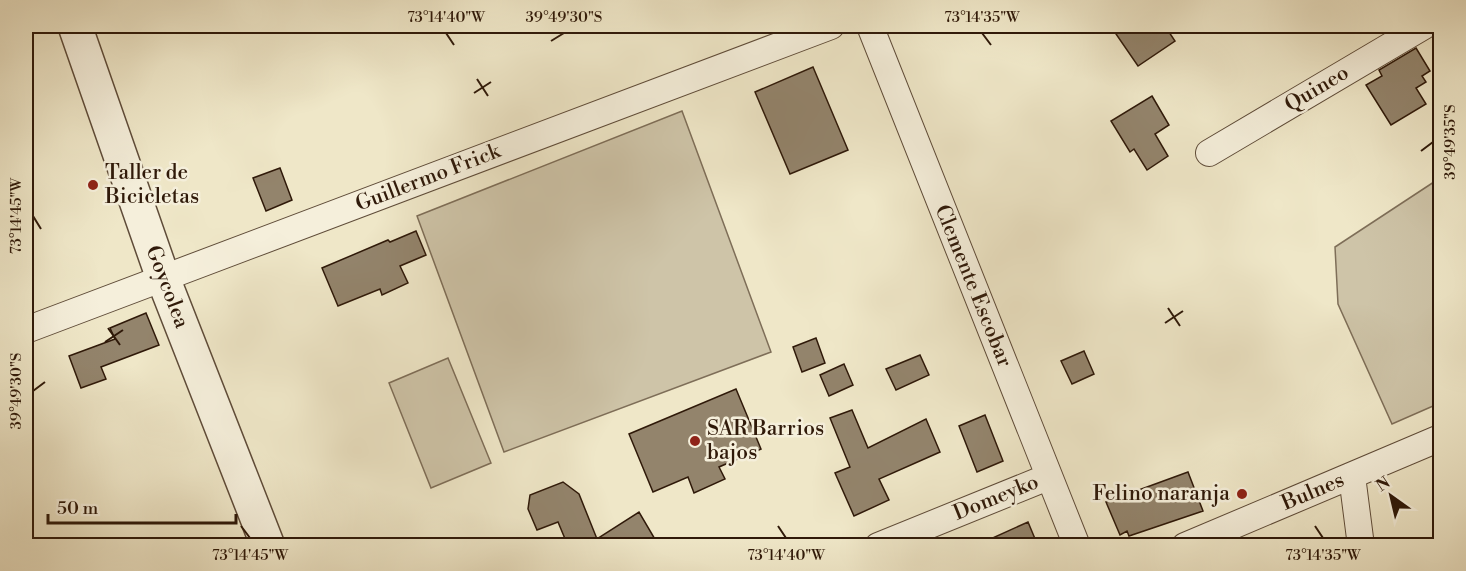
<svg xmlns="http://www.w3.org/2000/svg" width="1466" height="571" font-family="'Libre Bodoni',serif">
<style>
.green{fill:#cec4a8;stroke:#7e6e58;stroke-width:1.5}
.building{fill:#93846c;stroke:#2f1909;stroke-width:1.5}
.lines{fill:none;stroke-linecap:round;stroke-linejoin:round}
.minor-casing{stroke:#5f4c39;stroke-width:28}
.tertiary-casing{stroke:#5f4c39;stroke-width:36}
.minor{stroke:#f5efdb;stroke-width:26}
.tertiary{stroke:#f5efdb;stroke-width:33}
.ticks{fill:none;stroke:#2f1909;stroke-width:2}
.poi-dot{fill:#8f2418;stroke:#f5efdb;stroke-width:2}
.labels{text-anchor:middle;dominant-baseline:central;stroke-width:5;stroke-linejoin:round;paint-order:stroke}
.street-label{font-size:21px;fill:#2f1909;stroke:#f5efdb}
.poi-label{font-size:21px;fill:#2f1909;stroke:#f5efdb;text-anchor:start}
.neatline{fill:none;stroke:#2f1909;stroke-width:2}
.ticks-label{font-size:15px;text-anchor:middle;fill:#2f1909}
</style>
<rect width="100%" height="100%" fill="#efe7c8"/>
<filter id="stains"><feTurbulence type="fractalNoise" baseFrequency=".00333" numOctaves="4"/><feColorMatrix values="0 0 0 0 .2 0 0 0 0 .09 0 0 0 0 .02 0 0 0 .5 -.17"/></filter>
<radialGradient id="worn" r=".72"><stop offset=".6" stop-color="#630" stop-opacity="0"/><stop offset="1" stop-color="#630" stop-opacity=".3"/></radialGradient>
<path class="green" d="M 682,111 L 771,352 L 504,452 L 417,216 Z
M 1440,178 L 1440,403 L 1392,424 L 1338,304 L 1335,247 Z
M 448,358 L 491,463 L 431,488 L 389,383 Z"/>
<path class="building" d="M 1129,26 L 1165,26 L 1175,41 L 1138,66 L 1116,34 Z
M 1416,48 L 1430,71 L 1422,76 L 1426,82 L 1416,88 L 1426,104 L 1391,125 L 1366,85 L 1382,76 L 1379,70 Z
M 813,67 L 848,150 L 790,174 L 755,92 Z
M 1152,96 L 1169,125 L 1155,134 L 1168,156 L 1147,170 L 1134,149 L 1130,152 L 1111,121 Z
M 280,168 L 292,200 L 266,211 L 253,178 Z
M 416,231 L 426,255 L 400,266 L 408,283 L 382,295 L 380,289 L 338,306 L 322,268 L 388,240 L 390,242 Z
M 146,313 L 159,345 L 101,367 L 106,379 L 81,388 L 69,356 L 115,339 L 110,328 Z
M 816,338 L 825,363 L 802,372 L 793,347 Z
M 1084,351 L 1094,374 L 1072,384 L 1061,361 Z
M 920,355 L 929,375 L 896,390 L 886,369 Z
M 844,364 L 853,385 L 829,396 L 820,375 Z
M 736,389 L 761,449 L 719,467 L 725,479 L 694,493 L 688,477 L 653,492 L 629,434 Z
M 852,410 L 868,448 L 926,419 L 940,452 L 879,479 L 889,500 L 854,516 L 835,473 L 850,467 L 830,418 Z
M 985,415 L 1003,461 L 977,472 L 959,426 Z
M 1188,472 L 1203,511 L 1129,536 L 1127,531 L 1120,535 L 1106,502 Z
M 563,482 L 579,494 L 597,539 L 639,512 L 659,546 L 568,546 L 558,522 L 537,530 L 528,509 L 530,495 Z
M 1028,522 L 1038,546 L 975,546 Z"/>
<g class="lines">
<g class="minor-casing">
<path id="minor" d="M 870,26 L 1077,546
M 1209,153 L 1424,26
M 26,330 L 831,26
M 1352,476 L 1361,546
M 878,546 L 1048,477
M 1185,546 L 1440,438"/>
</g>
<g class="tertiary-casing">
<path id="tertiary" d="M 75,26 L 163,278 L 268,546"/>
</g>
<use href="#minor" class="minor"/>
<use href="#tertiary" class="tertiary"/>
</g>
<path class="ticks" d="M 446,33 L 454,45M 982,33 L 991,45M 551,41 L 564,33M 477,79 L 488,96M 474,93 L 491,82M 1421,151 L 1433,142M 33,216 L 41,229M 1168,308 L 1180,326M 1165,323 L 1183,311M 108,328 L 120,345M 105,342 L 123,330M 33,391 L 45,382M 241,526 L 250,538M 778,526 L 786,538M 1315,526 L 1323,538"/>
<g class="poi-dot">
<circle cx="93" cy="185" r="6"/>
<circle cx="695" cy="441" r="6"/>
<circle cx="1242" cy="494" r="6"/>
</g>
<g class="labels">
<g class="street-label">
<text transform="translate(1317 89) rotate(-31)">Quineo</text>
<text transform="translate(428 178) rotate(-21)">Guillermo Frick</text>
<text transform="translate(973 286) rotate(68)">Clemente Escobar</text>
<text transform="translate(167 287) rotate(69)">Goycolea</text>
<text transform="translate(1313 492) rotate(-23)">Bulnes</text>
<text transform="translate(996 498) rotate(-22)">Domeyko</text>
</g>
<g class="poi-label">
<text x="105" y="173">Taller de<tspan x="105" dy="24">Bicicletas</tspan></text>
<text x="707" y="429">SAR Barrios<tspan x="707" dy="24">bajos</tspan></text>
<text x="1230" y="494" text-anchor="end">Felino naranja</text>
</g>
</g>
<rect width="1466" height="571" fill="none" stroke="#efe7c8" stroke-width="66"/>
<g transform="translate(1391 496) rotate(326)" stroke="#f5efdb" stroke-width="4.5" paint-order="stroke">
<path d="M0-4.5L10 22L0 15L-10 22Z" fill="#2f1909"/>
<text y="-9" font-size="16" font-weight="bold" text-anchor="middle" fill="#2f1909">N</text>
</g>
<path d="M48 514v9h188v-9" fill="none" stroke="#2f1909" stroke-width="3"/>
<text x="57" y="514" font-size="18" fill="#2f1909" stroke="#f5efdb" stroke-width="4.5" paint-order="stroke">50 m</text>
<rect x="33" y="33" width="1400" height="505" class="neatline"/>
<g class="ticks-label">
<text x="446" y="22">73°14'40"W</text>
<text x="564" y="22">39°49'30"S</text>
<text x="982" y="22">73°14'35"W</text>
<text transform="translate(1450 142) rotate(-90)" y="5">39°49'35"S</text>
<text transform="translate(16 216) rotate(-90)" y="5">73°14'45"W</text>
<text transform="translate(16 391) rotate(-90)" y="5">39°49'30"S</text>
<text x="250" y="560">73°14'45"W</text>
<text x="786" y="560">73°14'40"W</text>
<text x="1323" y="560">73°14'35"W</text>
</g>
<rect width="100%" height="100%" filter="url(#stains)"/>
<rect width="100%" height="100%" fill="url(#worn)"/>
</svg>
